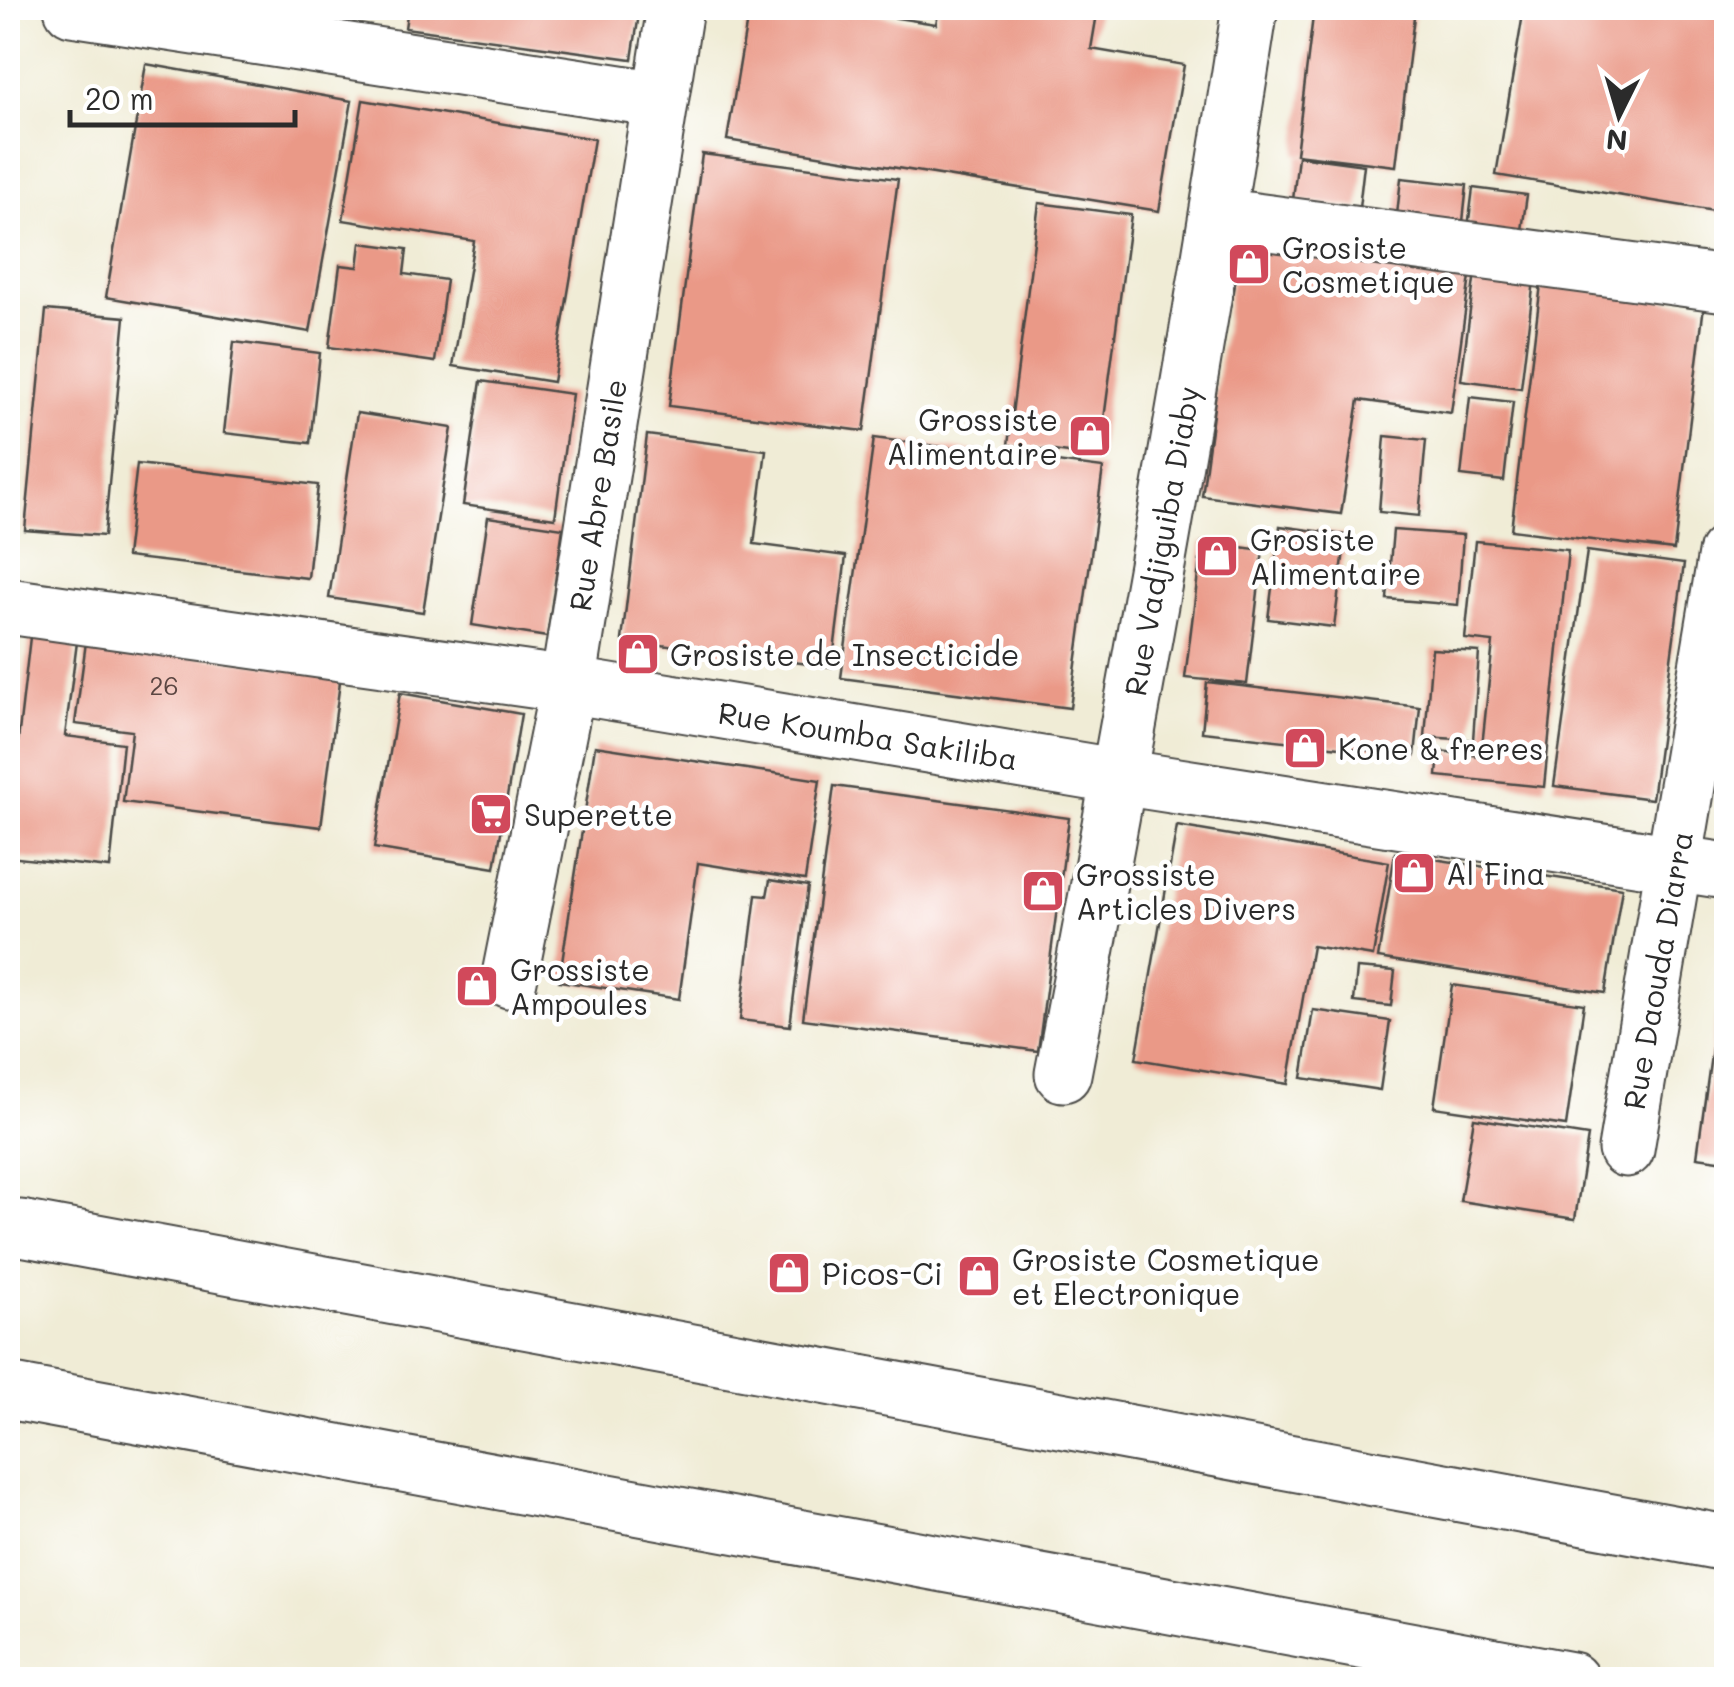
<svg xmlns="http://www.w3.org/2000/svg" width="1734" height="1687" font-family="Mali,sans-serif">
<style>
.building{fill:#ea9987}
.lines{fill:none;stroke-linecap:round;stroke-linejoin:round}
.minor-casing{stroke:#494845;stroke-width:59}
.highway-casing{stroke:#494845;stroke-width:59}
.minor{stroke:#fff;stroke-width:55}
.highway{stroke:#fff;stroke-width:55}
.labels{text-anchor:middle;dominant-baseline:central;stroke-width:9;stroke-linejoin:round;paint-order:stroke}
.number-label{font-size:25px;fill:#5b4642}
.poi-label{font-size:30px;fill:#2b2b2b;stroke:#fff;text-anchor:start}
.street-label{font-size:30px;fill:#2b2b2b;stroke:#fff}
</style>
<rect width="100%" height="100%" fill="#fff"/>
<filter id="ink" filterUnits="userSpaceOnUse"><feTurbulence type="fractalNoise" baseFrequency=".01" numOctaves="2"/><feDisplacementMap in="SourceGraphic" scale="20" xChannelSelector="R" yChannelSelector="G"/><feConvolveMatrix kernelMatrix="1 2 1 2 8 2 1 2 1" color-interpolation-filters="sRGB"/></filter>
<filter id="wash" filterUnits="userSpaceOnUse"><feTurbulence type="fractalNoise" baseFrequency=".0048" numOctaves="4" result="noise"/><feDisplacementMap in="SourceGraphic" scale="40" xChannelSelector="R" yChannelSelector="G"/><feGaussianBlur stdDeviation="2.25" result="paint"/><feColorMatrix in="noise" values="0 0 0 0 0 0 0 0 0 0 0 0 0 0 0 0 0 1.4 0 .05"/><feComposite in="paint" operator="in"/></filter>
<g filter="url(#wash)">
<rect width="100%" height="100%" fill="#f0ecd6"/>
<g id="blocks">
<path class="building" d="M 408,8 L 640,8 L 632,59 L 405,28 Z
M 749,8 L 833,8 L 936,24 L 939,8 L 1098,8 L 1091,49 L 1184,65 L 1159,211 L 727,140 Z
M 1314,8 L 1415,8 L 1396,166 L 1296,154 Z
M 1524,8 L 1726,8 L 1726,213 L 1496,175 Z
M 146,64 L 352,101 L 310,332 L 106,297 Z
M 363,100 L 594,139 L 553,382 L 453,366 L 474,241 L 343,220 Z
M 702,154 L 898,179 L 864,431 L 669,406 Z
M 1298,156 L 1364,165 L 1359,208 L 1293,200 Z
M 1401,178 L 1467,185 L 1461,240 L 1395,233 Z
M 1473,188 L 1527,195 L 1519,251 L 1466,244 Z
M 1039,203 L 1131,215 L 1099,457 L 1008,445 Z
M 1238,228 L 1472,262 L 1451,413 L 1359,400 L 1341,514 L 1202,496 Z
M 361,243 L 407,249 L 404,274 L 446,280 L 435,362 L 329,347 L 340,265 L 358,267 Z
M 1475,272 L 1534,280 L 1521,388 L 1461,380 Z
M 1541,284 L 1704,305 L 1674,550 L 1511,530 Z
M 46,310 L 125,317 L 104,536 L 25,530 Z
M 234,342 L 320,353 L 310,443 L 224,433 Z
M 481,381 L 572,394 L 555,518 L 463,505 Z
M 1470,397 L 1513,402 L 1504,481 L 1461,476 Z
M 357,413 L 452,428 L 423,612 L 329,598 Z
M 647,435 L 766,450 L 754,544 L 846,556 L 832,667 L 622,640 Z
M 1385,436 L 1426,440 L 1419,516 L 1379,512 Z
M 874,438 L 1103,468 L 1070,708 L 841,678 Z
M 137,464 L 318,485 L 308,578 L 126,557 Z
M 488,517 L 563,528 L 547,637 L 472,625 Z
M 1280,526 L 1346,535 L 1334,627 L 1268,619 Z
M 1393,530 L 1463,535 L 1458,605 L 1387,599 Z
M 1475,541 L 1568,550 L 1544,787 L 1437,776 L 1439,751 L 1481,756 L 1493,642 L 1465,639 Z
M 1202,542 L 1263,550 L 1247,684 L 1185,678 Z
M 1587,551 L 1684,564 L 1652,799 L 1554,786 Z
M 30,637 L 77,642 L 65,736 L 123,743 L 110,868 L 8,857 L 8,827 Z
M 86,642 L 341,674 L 321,827 L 123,802 L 132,731 L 75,724 Z
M 1432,649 L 1479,652 L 1473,740 L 1425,737 Z
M 1207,682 L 1420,707 L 1415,755 L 1202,732 Z
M 400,693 L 521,714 L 495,868 L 374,848 Z
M 595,746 L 820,780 L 805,880 L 698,863 L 679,999 L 559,981 Z
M 834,786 L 1069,818 L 1038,1051 L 803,1019 Z
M 1177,826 L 1389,862 L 1373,956 L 1312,946 L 1288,1084 L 1136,1059 Z
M 1395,853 L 1622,888 L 1605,993 L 1378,958 Z
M 770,880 L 808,886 L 790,1026 L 740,1020 L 756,895 L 767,896 Z
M 1724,961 L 1726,961 L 1726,1161 L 1697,1157 Z
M 1357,968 L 1395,971 L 1391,1006 L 1354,1002 Z
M 1452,985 L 1584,1004 L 1566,1126 L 1434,1107 Z
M 1313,1010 L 1390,1021 L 1380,1090 L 1302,1078 Z
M 1474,1118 L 1588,1136 L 1575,1219 L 1460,1201 Z"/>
</g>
</g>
<g filter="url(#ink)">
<use href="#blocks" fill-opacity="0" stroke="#494845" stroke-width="2.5"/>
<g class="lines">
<g class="minor-casing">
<path id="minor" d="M 72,8 L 659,99
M 1218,216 L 1726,284
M 8,606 L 568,685 L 1120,777 L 1726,871
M 509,980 L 568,685 L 675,8
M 1063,1074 C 1131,719 1195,364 1250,8
M 1626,1149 L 1726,554"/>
</g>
<g class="highway-casing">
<path id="highway" d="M 8,1230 L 21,1228 L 1726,1543
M 8,1391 L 1571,1680"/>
</g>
<use href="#minor" class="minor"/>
<use href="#highway" class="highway"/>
</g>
</g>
<defs>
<g id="shop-square" transform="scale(2.25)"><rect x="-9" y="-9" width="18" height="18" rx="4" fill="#d1495b" stroke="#fff"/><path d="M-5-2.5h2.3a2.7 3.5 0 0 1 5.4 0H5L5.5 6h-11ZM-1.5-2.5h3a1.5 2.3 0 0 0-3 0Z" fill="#fff"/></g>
<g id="supermarket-square" transform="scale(2.25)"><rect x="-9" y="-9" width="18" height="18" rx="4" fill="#d1495b" stroke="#fff"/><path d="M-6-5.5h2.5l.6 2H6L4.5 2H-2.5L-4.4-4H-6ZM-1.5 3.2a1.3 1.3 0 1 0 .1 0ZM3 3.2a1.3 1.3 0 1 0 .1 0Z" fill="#fff"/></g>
</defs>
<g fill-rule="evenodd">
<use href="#shop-square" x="1249" y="264"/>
<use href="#shop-square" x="1090" y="436"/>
<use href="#shop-square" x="1217" y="556"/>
<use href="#shop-square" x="638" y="654"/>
<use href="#shop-square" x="1305" y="748"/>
<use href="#supermarket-square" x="491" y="814"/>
<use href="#shop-square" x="1414" y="873"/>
<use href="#shop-square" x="1043" y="891"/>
<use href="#shop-square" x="477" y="986"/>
<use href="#shop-square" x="789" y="1273"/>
<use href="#shop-square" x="979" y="1276"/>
</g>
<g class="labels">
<g class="number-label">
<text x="164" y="685">26</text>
</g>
<g class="poi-label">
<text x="1282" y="247">Grosiste<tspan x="1282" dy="34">Cosmetique</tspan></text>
<text x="1058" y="419" text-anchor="end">Grossiste<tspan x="1058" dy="34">Alimentaire</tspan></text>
<text x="1250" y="539">Grosiste<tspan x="1250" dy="34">Alimentaire</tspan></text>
<text x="670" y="654">Grosiste de Insecticide</text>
<text x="1338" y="748">Kone &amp; freres</text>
<text x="524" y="814">Superette</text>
<text x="1446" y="873">Al Fina</text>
<text x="1076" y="874">Grossiste<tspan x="1076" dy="34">Articles Divers</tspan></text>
<text x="510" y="969">Grossiste<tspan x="510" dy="34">Ampoules</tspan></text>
<text x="1012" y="1259">Grosiste Cosmetique<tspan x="1012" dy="34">et Electronique</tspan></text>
<text x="822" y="1273">Picos-Ci</text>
</g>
<g class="street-label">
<text transform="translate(597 495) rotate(-81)">Rue Abre Basile</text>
<text transform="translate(1161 541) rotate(-80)">Rue Vadjiguiba Diaby</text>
<text transform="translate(868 735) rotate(9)">Rue Koumba Sakiliba</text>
<text transform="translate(1657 970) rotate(-80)">Rue Daouda Diarra</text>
</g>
</g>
<rect width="1734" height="1687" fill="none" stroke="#fff" stroke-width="40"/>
<g transform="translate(1619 115) rotate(185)" stroke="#ffffff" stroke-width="8" paint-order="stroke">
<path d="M0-8L18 38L0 25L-18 38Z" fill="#2b2b2b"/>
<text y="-15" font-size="28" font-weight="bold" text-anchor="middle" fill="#2b2b2b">N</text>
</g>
<path d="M70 110v15h225v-15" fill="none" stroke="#2b2b2b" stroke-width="5"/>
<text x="85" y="110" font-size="30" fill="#2b2b2b" stroke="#ffffff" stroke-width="8" paint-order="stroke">20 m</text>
</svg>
